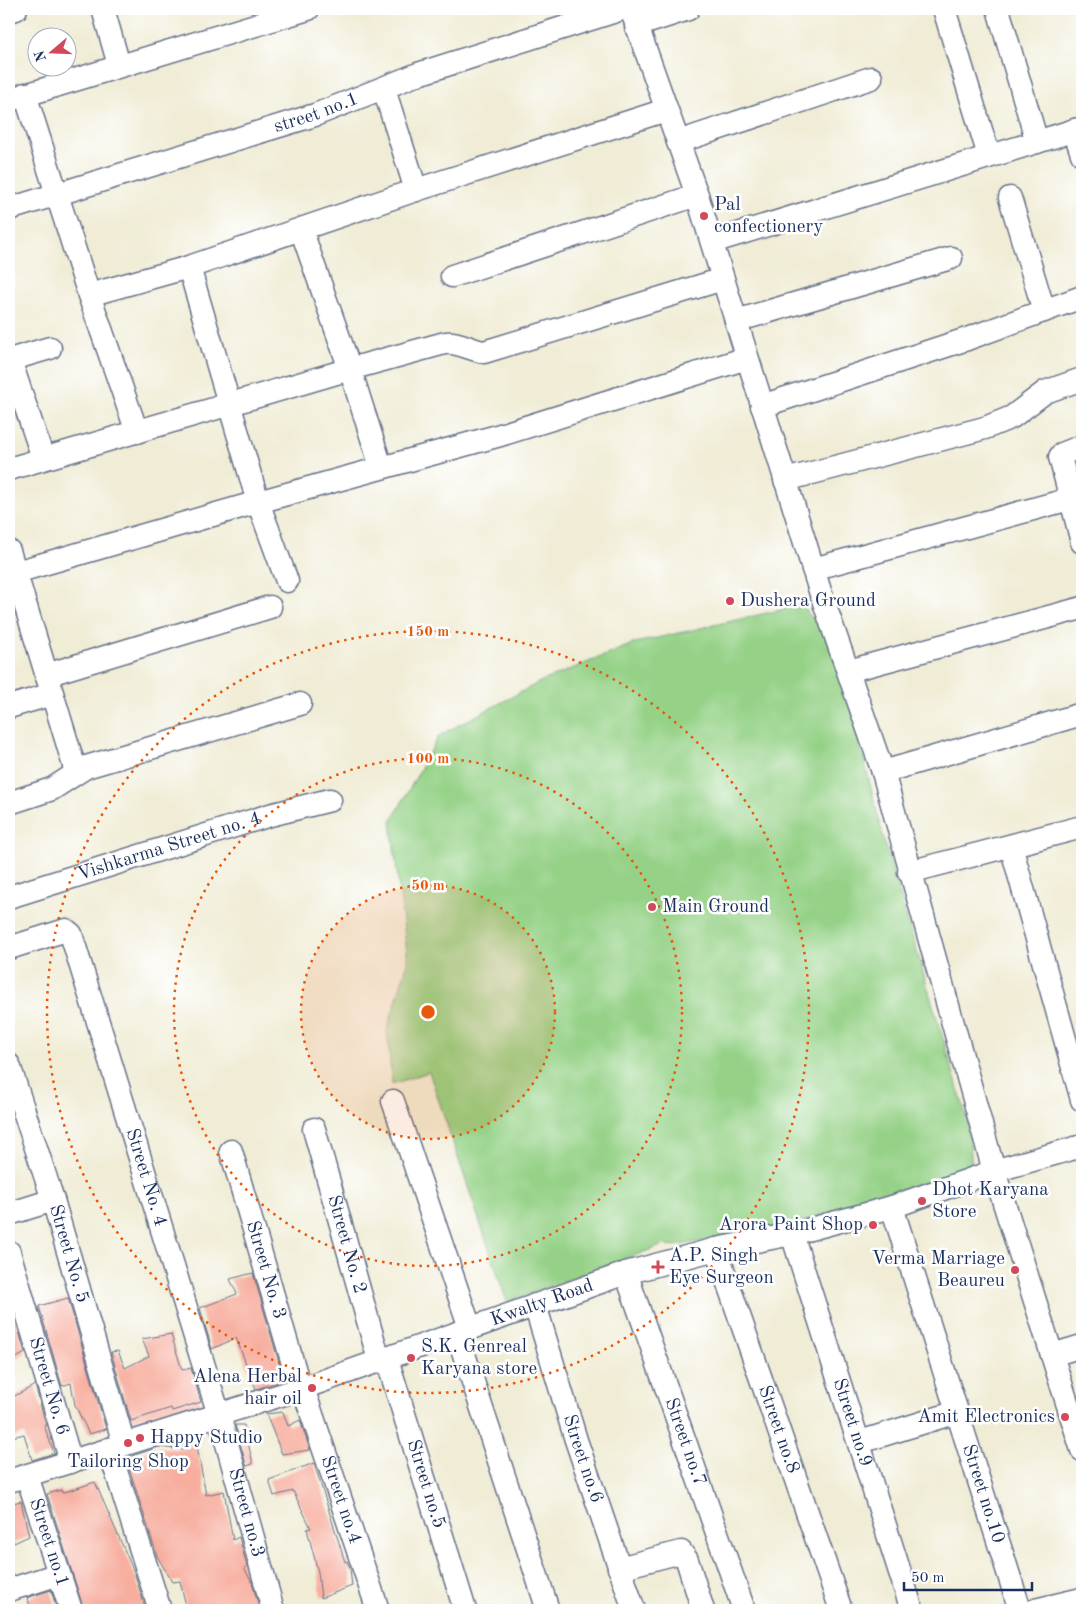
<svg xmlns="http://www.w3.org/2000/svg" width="1091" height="1619" font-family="'Old Standard TT',serif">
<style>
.green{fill:#95d287;stroke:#588072}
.building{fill:#f7ae9f}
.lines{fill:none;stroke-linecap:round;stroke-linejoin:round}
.minor-casing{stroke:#667188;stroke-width:25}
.minor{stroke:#fff;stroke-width:22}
.ring{fill:none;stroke:#e8590c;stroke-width:2.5;stroke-dasharray:2.5 5}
.poi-dot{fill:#d1495b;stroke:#fff;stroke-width:2}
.labels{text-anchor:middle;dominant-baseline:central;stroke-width:5;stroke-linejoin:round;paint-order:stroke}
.street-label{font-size:19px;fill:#1b2f5e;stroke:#fff}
.poi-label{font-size:19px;fill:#1b2f5e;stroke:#fff;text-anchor:start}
.centre{fill:#e8590c;stroke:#fff;stroke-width:2.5}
.ring-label{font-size:15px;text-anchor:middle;font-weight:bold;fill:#e8590c;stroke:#fff;stroke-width:5;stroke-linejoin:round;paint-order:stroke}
</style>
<rect width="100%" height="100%" fill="#fff"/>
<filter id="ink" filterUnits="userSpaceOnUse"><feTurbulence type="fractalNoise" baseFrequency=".02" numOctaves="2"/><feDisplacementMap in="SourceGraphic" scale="10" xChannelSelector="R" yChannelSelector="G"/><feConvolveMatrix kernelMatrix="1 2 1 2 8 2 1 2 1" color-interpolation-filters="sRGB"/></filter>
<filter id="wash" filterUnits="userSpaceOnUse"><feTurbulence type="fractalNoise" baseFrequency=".0096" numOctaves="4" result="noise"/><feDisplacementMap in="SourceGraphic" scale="20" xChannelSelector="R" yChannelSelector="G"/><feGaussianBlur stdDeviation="1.12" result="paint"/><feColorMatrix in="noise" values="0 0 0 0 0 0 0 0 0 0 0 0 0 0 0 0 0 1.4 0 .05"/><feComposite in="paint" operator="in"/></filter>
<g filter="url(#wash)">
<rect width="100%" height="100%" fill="#f0ecd5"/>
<path class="green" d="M 802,605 L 826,636 L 851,708 L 887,852 L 963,1105 L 969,1128 L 972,1168 L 784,1227 L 668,1247 L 666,1244 L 507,1302 L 429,1072 L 392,1084 L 387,1030 L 408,962 L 391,822 L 439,736 L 453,728 L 540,682 L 635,643 Z"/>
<g id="blocks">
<path class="building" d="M 253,1273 L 284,1380 L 256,1389 L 236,1338 L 212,1349 L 200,1308 L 237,1294 L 230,1279 Z
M 68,1298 L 106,1429 L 89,1434 L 75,1405 L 71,1383 L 62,1386 L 39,1306 Z
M 14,1314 L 25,1353 L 9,1362 L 9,1315 Z
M 171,1334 L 182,1370 L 191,1368 L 201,1402 L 172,1411 L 171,1408 L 131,1421 L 111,1352 L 118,1351 L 125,1368 L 149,1356 L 142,1339 Z
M 35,1385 L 46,1425 L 44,1425 L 54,1453 L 32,1460 L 24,1434 L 13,1437 L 9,1424 L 9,1399 Z
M 283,1412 L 288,1426 L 300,1420 L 310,1450 L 282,1454 L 266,1414 Z
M 235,1425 L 244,1425 L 253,1464 L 247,1466 L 246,1464 Z
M 181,1440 L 196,1441 L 206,1495 L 224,1491 L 233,1540 L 239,1537 L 247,1567 L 244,1568 L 252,1582 L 259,1607 L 250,1610 L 187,1610 L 180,1581 L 172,1582 L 157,1556 L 126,1458 L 159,1447 L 184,1450 Z
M 314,1463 L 345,1562 L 347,1561 L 350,1569 L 352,1586 L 321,1598 L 318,1572 L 307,1529 L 311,1528 L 293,1491 L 274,1496 L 269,1480 Z
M 95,1482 L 134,1572 L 146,1610 L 84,1610 L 47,1494 L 61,1490 L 62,1493 Z
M 21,1501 L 29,1536 L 14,1543 L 9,1531 L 9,1504 Z
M 51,1590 L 57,1610 L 32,1610 L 27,1598 Z"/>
</g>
</g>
<g filter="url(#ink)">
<use href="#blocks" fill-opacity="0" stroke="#667188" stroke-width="1"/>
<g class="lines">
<g class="minor-casing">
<g id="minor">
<path d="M 103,9 L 119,65"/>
<path d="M 631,9 L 697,195 L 820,591 L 883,772 L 994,1171 L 1082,1450"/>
<path d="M 944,9 L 989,156"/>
<path d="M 998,9 L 1037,142"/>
<path d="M 9,11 L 16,9"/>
<path d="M 636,26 L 688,9"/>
<path d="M 384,89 L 416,190"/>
<path d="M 25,94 L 89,295 L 137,432"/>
<path d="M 9,100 L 308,9"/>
<path d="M 1074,130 L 1082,154"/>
<path d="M 678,142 L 871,78"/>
<path d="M 1010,198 L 1044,311"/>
<path id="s1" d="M 9,209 L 315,115 L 418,74 L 622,9"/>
<path d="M 301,229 L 350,369 L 381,467"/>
<path d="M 712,242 L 1082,128"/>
<path d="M 189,267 L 258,502 L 287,581"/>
<path d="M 452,276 L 697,195"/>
<path d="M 89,295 L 189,267 L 416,190 L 666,110"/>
<path d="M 736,321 L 951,258"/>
<path d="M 9,360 L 50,348"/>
<path d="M 10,360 L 43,458"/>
<path d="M 762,406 L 967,339 L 1082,297"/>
<path d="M 1082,446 L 1062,454 L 1060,457 L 1082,542"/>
<path d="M 9,469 L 350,369 L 445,343 C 457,341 471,350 484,352 L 723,279"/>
<path d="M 785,480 L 985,428 L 1012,417 L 1045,392 L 1082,379"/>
<path d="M 9,551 L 76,772"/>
<path d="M 813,569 L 1070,499"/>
<path d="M 9,574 L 258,502 L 497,436 L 747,358"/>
<path d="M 848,671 L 1082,608"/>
<path d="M 46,675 L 270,607"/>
<path d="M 9,707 L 52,694"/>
<path d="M 883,772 L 1082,714"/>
<path d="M 9,803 L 52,789 L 86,767 L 300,704"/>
<path d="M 1011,846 L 1082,1100"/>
<path d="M 909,872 L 1082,827"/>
<path id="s2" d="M 9,897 L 270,815 L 330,800"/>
<path id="s3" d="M 9,948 L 66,930 L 71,934 L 219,1415 L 273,1610"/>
<path id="s4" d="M 9,1065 L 53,1200 L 124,1444"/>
<path d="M 393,1101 L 470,1328"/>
<path id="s5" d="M 314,1129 L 379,1360"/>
<path id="s6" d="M 231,1151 L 300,1388"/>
<path id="s7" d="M 892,1207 L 1020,1610"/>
<path d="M 9,1214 L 53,1200"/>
<path id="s8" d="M 792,1234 L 912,1610"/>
<path id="s9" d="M 716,1249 L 841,1610"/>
<path id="s10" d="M 9,1252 L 71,1462"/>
<path id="s11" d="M 626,1273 L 744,1610"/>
<path id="s12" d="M 535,1305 L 576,1440 L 634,1610"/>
<path d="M 457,1333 L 548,1610"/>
<path d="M 1052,1355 L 1082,1346"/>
<path id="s13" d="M 387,1359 L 465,1610"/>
<path id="s14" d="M 303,1388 L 378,1610"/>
<path d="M 860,1442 L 957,1412"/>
<path d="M 109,1449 L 160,1610"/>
<path id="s15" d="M 27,1476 L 71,1610"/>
<path id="s16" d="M 9,1481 L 303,1388 L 626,1273 L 716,1249 L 792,1234 L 892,1207 L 994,1171 L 1082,1146"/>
<path d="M 619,1568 L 681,1552 L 687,1560 L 703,1610"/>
<path d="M 9,1590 L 59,1574"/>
<path d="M 1035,1610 L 1082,1599"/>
</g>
</g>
<use href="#minor" class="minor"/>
</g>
</g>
<circle cx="428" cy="1012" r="127" fill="#e8590c" fill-opacity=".12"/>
<g class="ring">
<circle cx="428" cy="1012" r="127"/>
<circle cx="428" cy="1012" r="254"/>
<circle cx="428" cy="1012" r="381"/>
</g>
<g class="poi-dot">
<circle cx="704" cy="216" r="5"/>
<circle cx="730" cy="601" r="5"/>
<circle cx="652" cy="907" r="5"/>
<circle cx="922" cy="1201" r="5"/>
<circle cx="873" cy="1225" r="5"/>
<path d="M655.5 1259.5h5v5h5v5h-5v5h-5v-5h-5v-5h5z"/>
<circle cx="1015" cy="1270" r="5"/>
<circle cx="411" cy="1358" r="5"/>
<circle cx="312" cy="1388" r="5"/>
<circle cx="1065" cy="1417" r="5"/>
<circle cx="140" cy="1438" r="5"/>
<circle cx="128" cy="1443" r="5"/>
</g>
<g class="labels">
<g class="street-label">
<text stroke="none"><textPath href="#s1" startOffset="322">street no.1</textPath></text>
<text stroke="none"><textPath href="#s2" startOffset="168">Vishkarma Street no. 4</textPath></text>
<text stroke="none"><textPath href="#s3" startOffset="321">Street No. 4</textPath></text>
<text stroke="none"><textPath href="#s5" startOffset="120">Street No. 2</textPath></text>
<text stroke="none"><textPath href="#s4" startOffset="198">Street No. 5</textPath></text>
<text stroke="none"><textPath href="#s6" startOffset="124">Street No. 3</textPath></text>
<text stroke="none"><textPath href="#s16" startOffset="562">Kwalty Road</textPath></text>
<text stroke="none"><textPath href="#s10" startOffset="140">Street No. 6</textPath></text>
<text stroke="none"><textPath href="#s8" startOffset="198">Street no.9</textPath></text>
<text stroke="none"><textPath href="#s9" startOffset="191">Street no.8</textPath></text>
<text stroke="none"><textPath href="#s11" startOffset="179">Street no.7</textPath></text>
<text stroke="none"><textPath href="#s12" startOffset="161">Street no.6</textPath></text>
<text stroke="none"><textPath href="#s13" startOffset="131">Street no.5</textPath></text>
<text stroke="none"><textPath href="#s7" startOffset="301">Street no.10</textPath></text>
<text stroke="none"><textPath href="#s14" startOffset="118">Street no.4</textPath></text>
<text stroke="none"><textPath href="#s3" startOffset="671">Street no.3</textPath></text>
<text stroke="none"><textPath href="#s15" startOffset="70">Street no.1</textPath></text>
</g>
<g class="poi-label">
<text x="714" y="205">Pal<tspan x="714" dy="22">confectionery</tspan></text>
<text x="740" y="601">Dushera Ground</text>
<text x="662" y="907">Main Ground</text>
<text x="932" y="1190">Dhot Karyana<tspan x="932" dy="22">Store</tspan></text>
<text x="863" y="1225" text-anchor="end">Arora Paint Shop</text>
<text x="669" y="1256">A.P. Singh<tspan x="669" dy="22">Eye Surgeon</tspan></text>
<text x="1005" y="1259" text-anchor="end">Verma Marriage<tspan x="1005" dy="22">Beaureu</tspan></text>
<text x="421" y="1347">S.K. Genreal<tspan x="421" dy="22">Karyana store</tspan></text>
<text x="302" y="1377" text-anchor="end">Alena Herbal<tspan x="302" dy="22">hair oil</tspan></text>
<text x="1055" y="1417" text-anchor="end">Amit Electronics</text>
<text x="150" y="1438">Happy Studio</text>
<text x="128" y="1462" text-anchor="middle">Tailoring Shop</text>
</g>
</g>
<circle cx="428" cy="1012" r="8" class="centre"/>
<g class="ring-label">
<text x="428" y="636">150 m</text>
<text x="428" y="763">100 m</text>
<text x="428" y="890">50 m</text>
</g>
<rect width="1091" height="1619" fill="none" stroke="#fff" stroke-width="30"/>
<g transform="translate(52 52) rotate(251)"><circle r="24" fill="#ffffff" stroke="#a4acbf"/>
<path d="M0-4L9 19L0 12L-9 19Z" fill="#d1495b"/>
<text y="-8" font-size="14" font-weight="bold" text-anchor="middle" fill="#1b2f5e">N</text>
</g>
<path d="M904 1582v8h128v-8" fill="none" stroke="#1b2f5e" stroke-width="2.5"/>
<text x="911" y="1582" font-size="15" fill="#1b2f5e" stroke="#ffffff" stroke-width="4" paint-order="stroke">50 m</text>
</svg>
